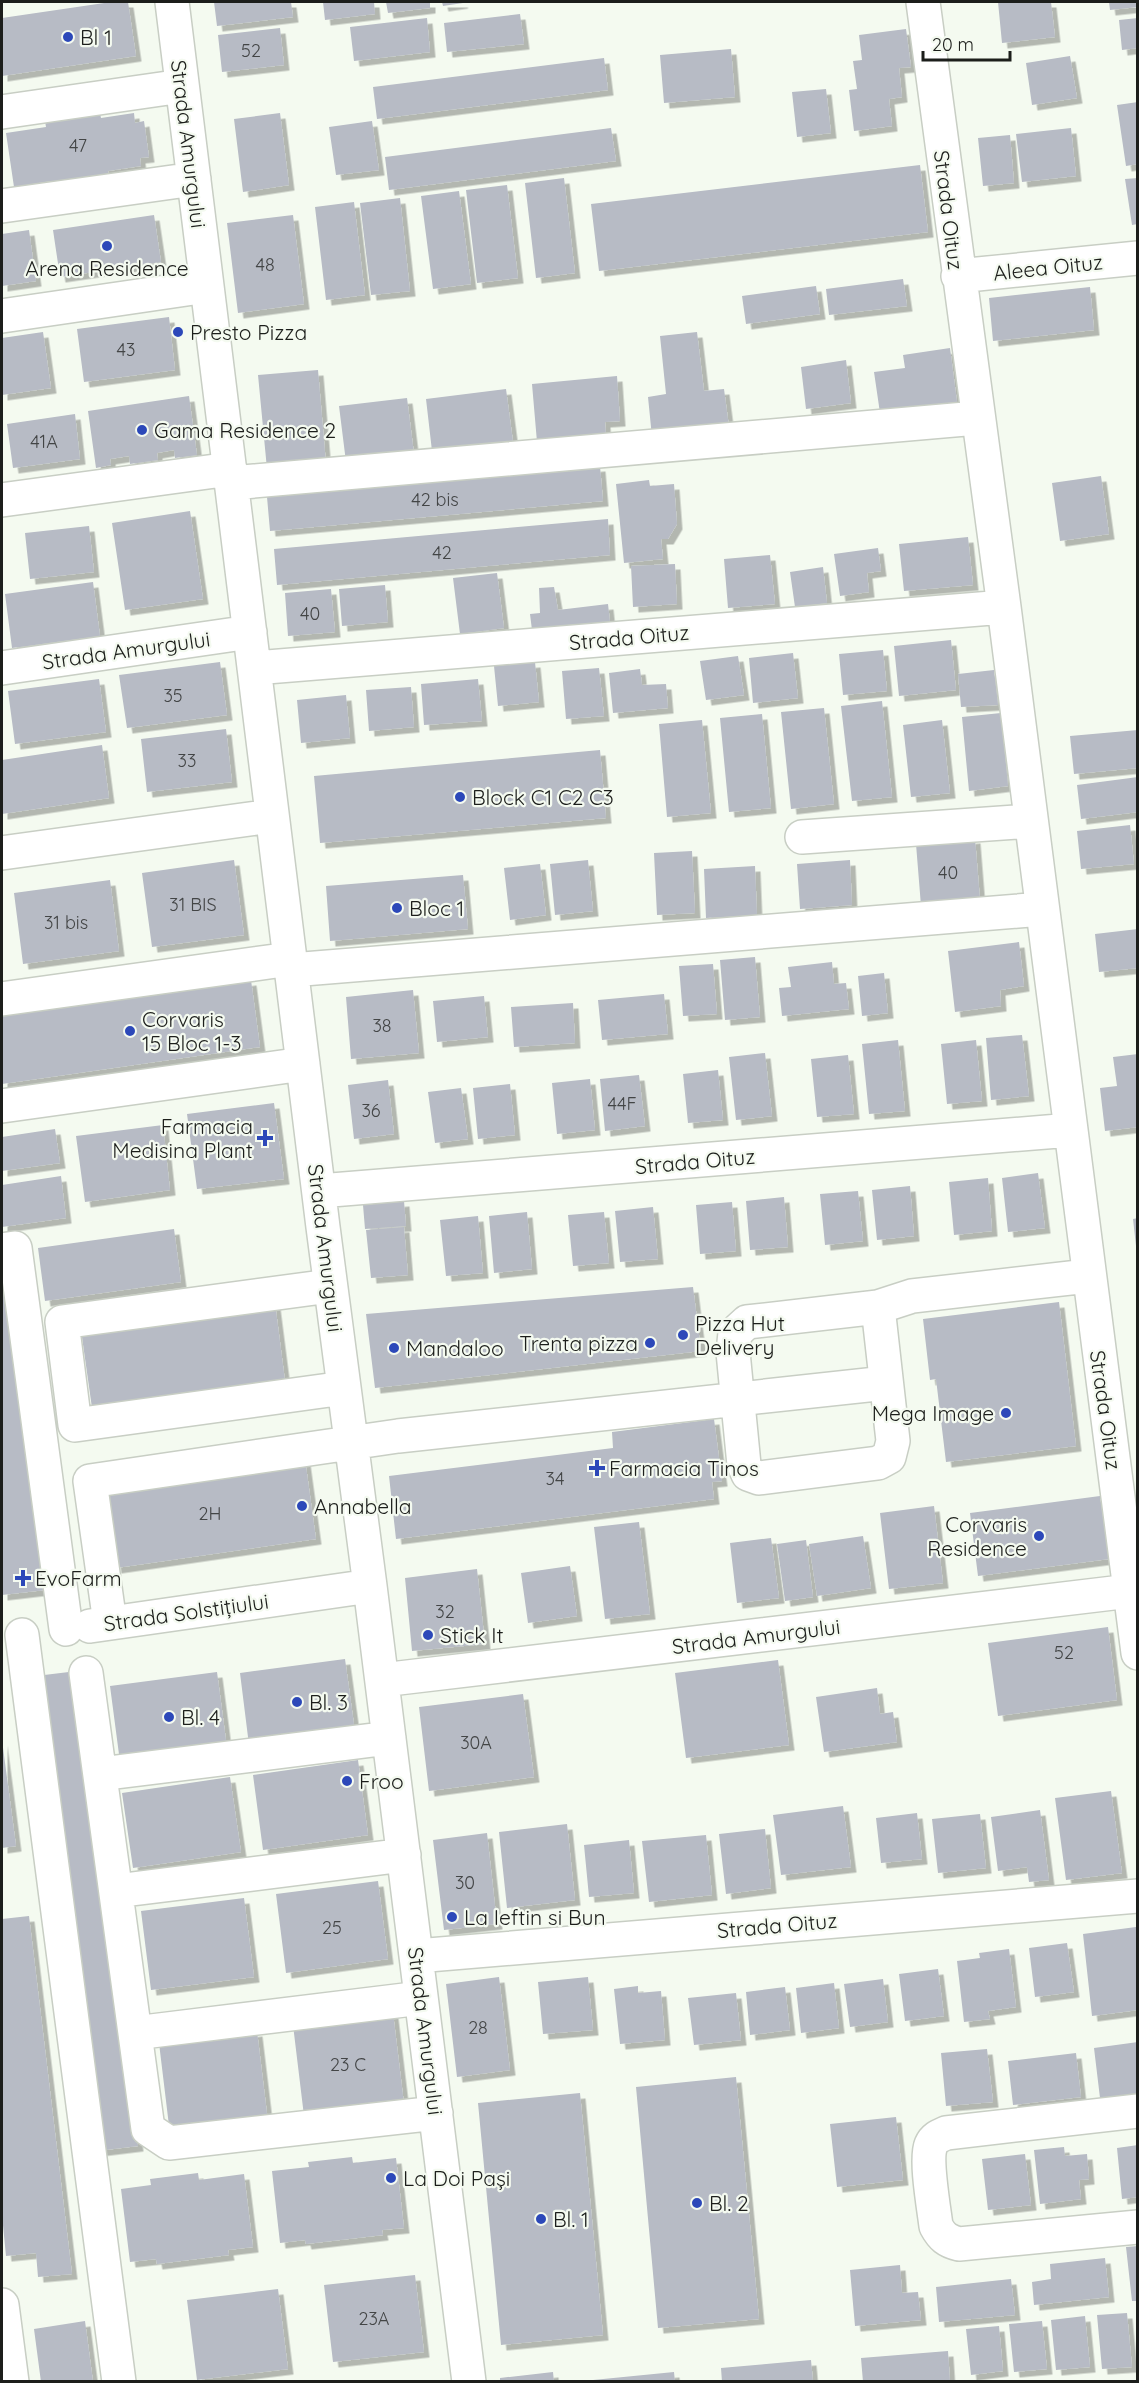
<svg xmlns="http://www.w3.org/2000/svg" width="1139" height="2383" font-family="Quicksand,sans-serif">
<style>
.building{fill:#b7bbc5;filter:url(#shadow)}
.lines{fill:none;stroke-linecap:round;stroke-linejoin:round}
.minor-casing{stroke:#c8cec4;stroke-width:36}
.minor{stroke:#fff;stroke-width:33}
.poi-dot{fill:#2c48b9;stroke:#f4faf0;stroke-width:2}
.labels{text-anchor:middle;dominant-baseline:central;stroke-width:4.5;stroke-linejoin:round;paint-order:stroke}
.number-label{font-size:18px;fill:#434546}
.poi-label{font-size:21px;fill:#1c1e1b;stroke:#f4faf0;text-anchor:start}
.street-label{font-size:21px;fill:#1c1e1b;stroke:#f4faf0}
</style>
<defs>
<filter id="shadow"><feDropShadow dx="5.5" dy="5.5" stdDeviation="0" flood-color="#0004"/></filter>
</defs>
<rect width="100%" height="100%" fill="#f4faf0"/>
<path class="building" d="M 111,2 L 128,2 L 136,56 L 2,76 L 2,18 Z
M 214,2 L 291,2 L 293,17 L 217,26 Z
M 323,2 L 374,2 L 375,14 L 325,20 Z
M 386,2 L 430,2 L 430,8 L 388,13 Z
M 442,2 L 462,2 L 463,3 L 443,6 Z
M 998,2 L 1051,2 L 1055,37 L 1002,43 Z
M 1109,2 L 1138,2 L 1138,7 L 1110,10 Z
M 520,14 L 524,44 L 447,52 L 444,23 Z
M 427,18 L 430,52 L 354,61 L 350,27 Z
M 1138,18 L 1138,48 L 1122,50 L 1119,20 Z
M 280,28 L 284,65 L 222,72 L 218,35 Z
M 906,29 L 911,67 L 899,68 L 902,97 L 889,99 L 892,126 L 854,131 L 849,90 L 857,89 L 853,61 L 862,60 L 859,35 Z
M 731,49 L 735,97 L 664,103 L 660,55 Z
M 1070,56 L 1077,98 L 1032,105 L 1026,63 Z
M 604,58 L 608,90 L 377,119 L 373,87 Z
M 826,89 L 831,133 L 797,137 L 792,92 Z
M 1138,102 L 1138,164 L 1126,166 L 1117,105 Z
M 100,113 L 101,118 L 134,113 L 135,123 L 144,121 L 149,157 L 140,158 L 141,166 L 108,171 L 110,182 L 52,191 L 51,181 L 14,187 L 6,133 L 46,127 L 45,121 Z
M 280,113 L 289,185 L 243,192 L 234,119 Z
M 372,121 L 379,170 L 336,175 L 329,127 Z
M 611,128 L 616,161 L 389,190 L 385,157 Z
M 1071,128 L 1076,176 L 1022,182 L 1016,134 Z
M 1010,135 L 1014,183 L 983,186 L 978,138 Z
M 920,165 L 928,232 L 599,271 L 591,204 Z
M 564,178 L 575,273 L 536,278 L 525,183 Z
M 1138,178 L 1138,224 L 1132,225 L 1125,179 Z
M 507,185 L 518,278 L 477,283 L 466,190 Z
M 459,191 L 471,284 L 433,289 L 421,196 Z
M 400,198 L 410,291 L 371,295 L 360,203 Z
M 354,202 L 365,295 L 326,300 L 315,207 Z
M 154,215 L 161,262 L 60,277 L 53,230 Z
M 293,215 L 304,304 L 238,313 L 227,223 Z
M 29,230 L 36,281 L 2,286 L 2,234 Z
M 903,279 L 907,306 L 829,315 L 826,289 Z
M 816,286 L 820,314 L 746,324 L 742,296 Z
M 1090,287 L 1094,330 L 993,341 L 989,298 Z
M 169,317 L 175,370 L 84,382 L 77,329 Z
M 43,332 L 51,388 L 2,395 L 2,338 Z
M 697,332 L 704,391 L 724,389 L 729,427 L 652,437 L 648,397 L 666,394 L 660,336 Z
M 950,348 L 957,402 L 880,413 L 874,372 L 905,368 L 903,355 Z
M 846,360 L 851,403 L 806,409 L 801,367 Z
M 318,370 L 326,464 L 267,469 L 258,375 Z
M 617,376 L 620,421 L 605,422 L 606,436 L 537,442 L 532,384 Z
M 506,389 L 513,442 L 432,451 L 426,399 Z
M 189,396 L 197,455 L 175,458 L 174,450 L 157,453 L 158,460 L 130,464 L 129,456 L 110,459 L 111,465 L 96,468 L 88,411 Z
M 407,398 L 414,454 L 346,462 L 339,406 Z
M 75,414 L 80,459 L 13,468 L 7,424 Z
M 600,466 L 603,501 L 270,531 L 267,497 Z
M 1101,476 L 1109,534 L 1060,541 L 1052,483 Z
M 649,480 L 650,486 L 674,484 L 677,524 L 668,539 L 661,539 L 663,559 L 624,563 L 616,484 Z
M 190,511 L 203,599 L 125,610 L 112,523 Z
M 608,519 L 610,555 L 277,585 L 274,549 Z
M 89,526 L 94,572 L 30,579 L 25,533 Z
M 968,537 L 973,585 L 904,591 L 899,544 Z
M 878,548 L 881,571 L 867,573 L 869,592 L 840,596 L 834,554 Z
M 770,555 L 775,604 L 728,608 L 724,559 Z
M 675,564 L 677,604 L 633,607 L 631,566 Z
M 823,567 L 827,603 L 795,607 L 790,572 Z
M 497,573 L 504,628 L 460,634 L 453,578 Z
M 93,582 L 100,636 L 12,648 L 5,594 Z
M 385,585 L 388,622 L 342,626 L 339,589 Z
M 554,587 L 558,610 L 608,604 L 611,631 L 533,638 L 530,614 L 540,613 L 539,588 Z
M 331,589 L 335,632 L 288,636 L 285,593 Z
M 951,640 L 956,690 L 899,696 L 894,646 Z
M 883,650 L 887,691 L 843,695 L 839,654 Z
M 793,653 L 798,698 L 753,703 L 749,658 Z
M 738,656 L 744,695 L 706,700 L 700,661 Z
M 220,662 L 227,715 L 127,728 L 119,675 Z
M 535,662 L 539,702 L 498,706 L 494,666 Z
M 599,668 L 604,716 L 566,719 L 562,671 Z
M 640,669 L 642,685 L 666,684 L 668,708 L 613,713 L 609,673 Z
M 994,670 L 998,705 L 961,707 L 958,674 Z
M 99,679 L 106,732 L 15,744 L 8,691 Z
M 478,679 L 482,721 L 424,725 L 421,684 Z
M 411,687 L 414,727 L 369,731 L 366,690 Z
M 346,695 L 350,738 L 301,743 L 297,700 Z
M 882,701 L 892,797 L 852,801 L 841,706 Z
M 824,708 L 834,804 L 791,809 L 781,712 Z
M 1001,713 L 1008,786 L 969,791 L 962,717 Z
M 762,714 L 771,808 L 729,812 L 720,718 Z
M 702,720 L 711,813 L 667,817 L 659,724 Z
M 942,720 L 950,793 L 911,797 L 903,725 Z
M 226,729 L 232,782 L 147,792 L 141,739 Z
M 1138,730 L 1138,768 L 1074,774 L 1070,736 Z
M 102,745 L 109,798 L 2,814 L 2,760 Z
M 600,750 L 606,818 L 320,843 L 314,776 Z
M 1138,777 L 1138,812 L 1081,819 L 1077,785 Z
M 1130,825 L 1134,864 L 1081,869 L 1077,831 Z
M 975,838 L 980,900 L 921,906 L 916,844 Z
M 692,851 L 695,913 L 657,915 L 654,853 Z
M 234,860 L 244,935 L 152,947 L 142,873 Z
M 588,860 L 593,911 L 555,915 L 550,864 Z
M 850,860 L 852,905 L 800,909 L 797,864 Z
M 540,864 L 546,915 L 510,920 L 504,868 Z
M 755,866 L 757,915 L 706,918 L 704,869 Z
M 463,875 L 468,929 L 330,941 L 326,886 Z
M 110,880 L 119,951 L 23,964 L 14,893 Z
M 1138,929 L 1138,968 L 1099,972 L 1095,934 Z
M 1019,942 L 1024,986 L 1000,990 L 1001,1006 L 955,1012 L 948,951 Z
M 755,957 L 760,1017 L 725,1020 L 720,960 Z
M 832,962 L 834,984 L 846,983 L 849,1009 L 782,1016 L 779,988 L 791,987 L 788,967 Z
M 713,964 L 717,1014 L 683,1016 L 679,966 Z
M 884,973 L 888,1013 L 862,1016 L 858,976 Z
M 251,980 L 260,1047 L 2,1084 L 2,1016 Z
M 413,990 L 419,1053 L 351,1059 L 346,997 Z
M 664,994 L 668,1034 L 602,1040 L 598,1000 Z
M 484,996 L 488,1037 L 437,1042 L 433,1001 Z
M 573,1003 L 575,1043 L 514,1047 L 511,1007 Z
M 1022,1035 L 1029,1096 L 991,1100 L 986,1038 Z
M 898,1040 L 905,1111 L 869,1114 L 862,1044 Z
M 976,1040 L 982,1101 L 947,1104 L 941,1044 Z
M 765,1053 L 772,1116 L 736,1120 L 729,1057 Z
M 1138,1054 L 1138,1127 L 1105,1131 L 1100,1088 L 1117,1086 L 1113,1057 Z
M 848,1055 L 854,1114 L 817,1117 L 811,1059 Z
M 718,1070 L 723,1120 L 688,1123 L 683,1074 Z
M 639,1075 L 645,1126 L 605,1131 L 600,1079 Z
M 590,1079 L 595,1130 L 557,1134 L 552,1083 Z
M 388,1080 L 394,1134 L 354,1139 L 348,1085 Z
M 510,1084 L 515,1135 L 478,1139 L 473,1088 Z
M 461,1088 L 468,1139 L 435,1143 L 428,1092 Z
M 274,1103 L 284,1179 L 197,1189 L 187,1114 Z
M 163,1125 L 170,1190 L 85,1202 L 76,1136 Z
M 55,1129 L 60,1163 L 2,1171 L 2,1137 Z
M 1038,1173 L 1045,1228 L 1008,1232 L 1002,1178 Z
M 61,1176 L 66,1218 L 2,1227 L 2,1185 Z
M 988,1178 L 992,1231 L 954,1235 L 949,1182 Z
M 910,1186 L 914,1236 L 877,1240 L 872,1190 Z
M 858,1191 L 863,1241 L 825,1245 L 820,1194 Z
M 784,1197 L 788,1247 L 750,1250 L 746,1201 Z
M 404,1201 L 406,1226 L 365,1229 L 363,1205 Z
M 732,1202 L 736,1251 L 700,1254 L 696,1205 Z
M 653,1207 L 658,1259 L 620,1262 L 615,1211 Z
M 527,1212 L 532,1269 L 494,1273 L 489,1216 Z
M 604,1212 L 609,1263 L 573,1266 L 568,1215 Z
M 478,1216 L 483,1273 L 446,1276 L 440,1220 Z
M 1138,1218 L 1138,1246 L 1136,1246 L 1133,1219 Z
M 404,1227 L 408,1275 L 371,1278 L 366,1230 Z
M 174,1229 L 181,1282 L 45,1301 L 38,1248 Z
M 2,1266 L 45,1590 L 2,1595 Z
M 693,1287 L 701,1351 L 375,1388 L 366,1314 Z
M 1059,1302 L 1076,1446 L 946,1462 L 936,1379 L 930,1380 L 923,1319 Z
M 275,1303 L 285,1381 L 92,1408 L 81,1330 Z
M 714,1419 L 722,1481 L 712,1482 L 714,1499 L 396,1539 L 389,1476 L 613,1448 L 612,1432 Z
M 305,1459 L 316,1539 L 116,1568 L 104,1487 Z
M 1100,1496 L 1109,1559 L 978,1576 L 970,1513 Z
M 934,1506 L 943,1583 L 889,1589 L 880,1513 Z
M 639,1522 L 650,1614 L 605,1619 L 594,1527 Z
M 863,1536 L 871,1588 L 817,1596 L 809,1544 Z
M 771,1538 L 779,1598 L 737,1603 L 730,1543 Z
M 806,1540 L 813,1597 L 785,1601 L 777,1544 Z
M 570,1566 L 577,1616 L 528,1623 L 521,1573 Z
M 477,1569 L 485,1644 L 412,1651 L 405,1578 Z
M 1108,1627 L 1117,1700 L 998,1716 L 988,1643 Z
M 345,1659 L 355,1732 L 249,1745 L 240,1673 Z
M 778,1660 L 789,1745 L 686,1758 L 675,1673 Z
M 77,1671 L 138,2146 L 97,2151 L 36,1676 Z
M 217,1672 L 227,1748 L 120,1762 L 110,1686 Z
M 877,1688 L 880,1714 L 893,1712 L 897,1742 L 824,1752 L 816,1697 Z
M 523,1694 L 534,1777 L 429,1791 L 419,1707 Z
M 2,1740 L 16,1846 L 2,1848 Z
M 358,1760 L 368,1835 L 263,1850 L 253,1775 Z
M 230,1777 L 241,1852 L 133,1868 L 122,1793 Z
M 1111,1791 L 1122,1873 L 1066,1880 L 1055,1798 Z
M 843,1806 L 851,1867 L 781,1875 L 773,1815 Z
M 1040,1810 L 1049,1880 L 1029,1882 L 1027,1867 L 998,1871 L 991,1817 Z
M 917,1813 L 922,1859 L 881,1863 L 876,1818 Z
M 980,1814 L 986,1868 L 938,1873 L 932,1819 Z
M 567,1824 L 575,1900 L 507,1908 L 499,1832 Z
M 765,1829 L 771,1888 L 726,1894 L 719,1834 Z
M 487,1833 L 497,1924 L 444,1930 L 433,1840 Z
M 706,1835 L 712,1895 L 649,1902 L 642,1841 Z
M 629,1840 L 634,1893 L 589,1897 L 584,1845 Z
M 378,1881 L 388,1959 L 286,1973 L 276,1894 Z
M 244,1898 L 254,1977 L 151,1990 L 141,1911 Z
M 29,1916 L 72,2274 L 38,2277 L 36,2253 L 6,2256 L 2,2215 L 2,1919 Z
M 1136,1927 L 1138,2010 L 1092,2016 L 1083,1934 Z
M 1067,1943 L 1074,1992 L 1035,1997 L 1029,1948 Z
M 1009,1949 L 1016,2007 L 988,2011 L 990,2019 L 964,2022 L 957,1961 L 980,1958 L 979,1953 Z
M 938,1969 L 944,2016 L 905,2021 L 899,1974 Z
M 499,1977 L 510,2070 L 457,2077 L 446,1984 Z
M 588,1977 L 593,2030 L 543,2034 L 538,1982 Z
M 883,1979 L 888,2022 L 850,2027 L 844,1984 Z
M 834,1983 L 839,2028 L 801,2033 L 796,1988 Z
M 638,1986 L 638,1993 L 661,1991 L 665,2040 L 620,2044 L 614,1989 Z
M 785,1987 L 790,2030 L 750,2035 L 746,1992 Z
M 736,1993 L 741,2040 L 694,2045 L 688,1998 Z
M 393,2013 L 404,2104 L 304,2116 L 293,2025 Z
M 257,2031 L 268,2122 L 170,2134 L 159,2043 Z
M 1138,2042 L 1138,2094 L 1100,2098 L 1094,2048 Z
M 987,2049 L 993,2102 L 946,2106 L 941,2053 Z
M 1076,2053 L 1081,2097 L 1013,2105 L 1008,2061 Z
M 736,2077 L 759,2319 L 658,2328 L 636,2087 Z
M 580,2093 L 603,2335 L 501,2345 L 478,2103 Z
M 896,2117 L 903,2180 L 837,2187 L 830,2124 Z
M 1138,2145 L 1138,2197 L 1122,2199 L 1117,2148 Z
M 1064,2147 L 1065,2156 L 1087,2154 L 1089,2179 L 1079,2180 L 1081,2199 L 1040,2204 L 1034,2150 Z
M 1025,2154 L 1031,2205 L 988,2210 L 982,2159 Z
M 352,2157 L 353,2163 L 396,2158 L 404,2228 L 382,2230 L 383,2235 L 306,2244 L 305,2240 L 280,2243 L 272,2171 L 309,2167 L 308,2162 Z
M 198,2173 L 199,2180 L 244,2174 L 253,2247 L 228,2250 L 229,2255 L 157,2264 L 156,2259 L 130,2262 L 121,2189 L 151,2185 L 150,2179 Z
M 1138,2246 L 1138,2301 L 1132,2301 L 1126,2247 Z
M 1105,2258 L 1109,2297 L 1034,2305 L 1032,2282 L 1051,2279 L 1050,2264 Z
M 900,2265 L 902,2293 L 918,2292 L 921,2320 L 855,2326 L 850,2270 Z
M 415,2275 L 424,2352 L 333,2362 L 324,2285 Z
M 1011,2279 L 1015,2315 L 939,2322 L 936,2287 Z
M 278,2289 L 288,2369 L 197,2380 L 187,2300 Z
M 1127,2313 L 1132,2367 L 1102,2369 L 1097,2315 Z
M 1085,2316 L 1090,2367 L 1056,2370 L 1051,2320 Z
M 85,2321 L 93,2382 L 41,2382 L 34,2329 Z
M 1042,2321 L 1047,2369 L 1014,2372 L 1009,2324 Z
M 999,2326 L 1003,2371 L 971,2375 L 966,2329 Z
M 948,2351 L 950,2382 L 863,2382 L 861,2358 Z
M 811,2360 L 813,2382 L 722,2382 L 721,2368 Z
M 553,2372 L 554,2382 L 500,2382 L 500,2378 Z
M 674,2372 L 675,2382 L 593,2382 L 593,2380 Z"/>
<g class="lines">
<g class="minor-casing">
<path id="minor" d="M 172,2 L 323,1227 L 370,1586 L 469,2382
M 923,2 L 1004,607 L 1138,1653
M 2,112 L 182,86
M 2,206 L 194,179
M 958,276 L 1138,258
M 2,316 L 207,286
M 231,483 L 977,418
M 2,500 L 230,469
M 2,668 L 250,632
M 254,668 L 1004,607
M 802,837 L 1031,821
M 2,853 L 272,816
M 291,970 L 1042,909
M 2,999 L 290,959
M 2,1106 L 303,1064
M 319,1191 L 1071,1130
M 2,1250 L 15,1248 L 66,1629
M 330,1286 L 62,1322 L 75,1425 L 344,1388
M 878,1307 L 893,1441 L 889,1457 L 878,1463 L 759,1478 L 748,1474 L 744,1465 L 733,1352 L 735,1333 L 747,1322 Z
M 878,1307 L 912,1296 L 1088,1276
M 110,1623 L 90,1481 L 398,1436 L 886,1383
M 90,1626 L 370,1586
M 22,1635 L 119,2382
M 86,1673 L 148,2129 L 169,2143 L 436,2113
M 382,1680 L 1130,1591
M 100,1774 L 389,1738
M 116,1891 L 404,1855
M 416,1956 L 1138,1896
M 135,2033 L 421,1998
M 1138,2111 L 946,2133 C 939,2136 934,2138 931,2145 C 925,2159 934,2209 936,2226 C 942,2237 947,2241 959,2244 L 1138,2227
M 2,2305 L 12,2382"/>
</g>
<use href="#minor" class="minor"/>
</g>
<g class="poi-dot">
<circle cx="68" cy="37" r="6"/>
<circle cx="107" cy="246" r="6"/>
<circle cx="178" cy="332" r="6"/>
<circle cx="142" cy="430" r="6"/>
<circle cx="460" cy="797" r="6"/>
<circle cx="397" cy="908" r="6"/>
<circle cx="130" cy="1031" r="6"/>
<path d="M262 1129h6v6h6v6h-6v6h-6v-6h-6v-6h6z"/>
<circle cx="683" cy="1335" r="6"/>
<circle cx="650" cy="1343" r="6"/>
<circle cx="394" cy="1348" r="6"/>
<circle cx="1006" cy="1413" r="6"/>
<path d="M594 1459h6v6h6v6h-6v6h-6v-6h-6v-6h6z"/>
<circle cx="302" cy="1506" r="6"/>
<circle cx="1039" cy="1536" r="6"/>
<path d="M20 1569h6v6h6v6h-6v6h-6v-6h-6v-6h6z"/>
<circle cx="428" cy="1635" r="6"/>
<circle cx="297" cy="1702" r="6"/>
<circle cx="169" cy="1717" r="6"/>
<circle cx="347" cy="1781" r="6"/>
<circle cx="452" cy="1917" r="6"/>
<circle cx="391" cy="2178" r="6"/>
<circle cx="697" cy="2203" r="6"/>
<circle cx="541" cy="2219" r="6"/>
</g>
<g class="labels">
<g class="number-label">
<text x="251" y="50">52</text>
<text x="78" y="145">47</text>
<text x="265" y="264">48</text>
<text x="126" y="349">43</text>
<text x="44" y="441">41A</text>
<text x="435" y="499">42 bis</text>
<text x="442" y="552">42</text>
<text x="310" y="613">40</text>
<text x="173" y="695">35</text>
<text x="187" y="760">33</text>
<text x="948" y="872">40</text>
<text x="193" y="904">31 BIS</text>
<text x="66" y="922">31 bis</text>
<text x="382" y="1025">38</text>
<text x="622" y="1103">44F</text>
<text x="371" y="1110">36</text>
<text x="555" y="1478">34</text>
<text x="210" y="1513">2H</text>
<text x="445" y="1611">32</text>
<text x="1064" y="1652">52</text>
<text x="476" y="1742">30A</text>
<text x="465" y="1882">30</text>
<text x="332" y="1927">25</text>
<text x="478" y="2027">28</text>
<text x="348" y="2064">23 C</text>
<text x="374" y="2318">23A</text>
</g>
<g class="poi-label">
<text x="80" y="37">Bl 1</text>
<text x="107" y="268" text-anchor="middle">Arena Residence</text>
<text x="190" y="332">Presto Pizza</text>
<text x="154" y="430">Gama Residence 2</text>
<text x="472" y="797">Block C1 C2 C3</text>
<text x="409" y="908">Bloc 1</text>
<text x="142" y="1019">Corvaris<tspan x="142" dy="24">15 Bloc 1-3</tspan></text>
<text x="253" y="1126" text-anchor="end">Farmacia<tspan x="253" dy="24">Medisina Plant</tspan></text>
<text x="695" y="1323">Pizza Hut<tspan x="695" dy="24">Delivery</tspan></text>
<text x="638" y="1343" text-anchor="end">Trenta pizza</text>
<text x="406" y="1348">Mandaloo</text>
<text x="994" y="1413" text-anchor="end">Mega Image</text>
<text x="609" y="1468">Farmacia Tinos</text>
<text x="314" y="1506">Annabella</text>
<text x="1027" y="1524" text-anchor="end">Corvaris<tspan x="1027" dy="24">Residence</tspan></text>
<text x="35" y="1578">EvoFarm</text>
<text x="440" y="1635">Stick It</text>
<text x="309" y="1702">Bl. 3</text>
<text x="181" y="1717">Bl. 4</text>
<text x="359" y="1781">Froo</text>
<text x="464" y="1917">La Ieftin si Bun</text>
<text x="403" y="2178">La Doi Pași</text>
<text x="709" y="2203">Bl. 2</text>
<text x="553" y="2219">Bl. 1</text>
</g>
<g class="street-label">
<text transform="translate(189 144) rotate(83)">Strada Amurgului</text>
<text transform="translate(949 210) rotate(83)">Strada Oituz</text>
<text transform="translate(1048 267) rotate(-6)">Aleea Oituz</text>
<text transform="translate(629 637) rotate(-5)">Strada Oituz</text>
<text transform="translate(126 650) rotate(-8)">Strada Amurgului</text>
<text transform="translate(695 1161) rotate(-5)">Strada Oituz</text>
<text transform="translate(326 1248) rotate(83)">Strada Amurgului</text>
<text transform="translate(1106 1410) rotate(82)">Strada Oituz</text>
<text transform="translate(186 1612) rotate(-8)">Strada Solstițiului</text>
<text transform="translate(756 1636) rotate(-7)">Strada Amurgului</text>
<text transform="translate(777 1925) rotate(-5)">Strada Oituz</text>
<text transform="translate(426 2031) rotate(83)">Strada Amurgului</text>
</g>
</g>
<rect width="1139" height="2383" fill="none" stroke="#1c1e1b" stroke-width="6"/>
<path d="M923 51v9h87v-9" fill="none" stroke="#1c1e1b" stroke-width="3"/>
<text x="932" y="51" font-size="18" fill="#1c1e1b" stroke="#f4faf0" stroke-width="4.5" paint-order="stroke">20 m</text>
</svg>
